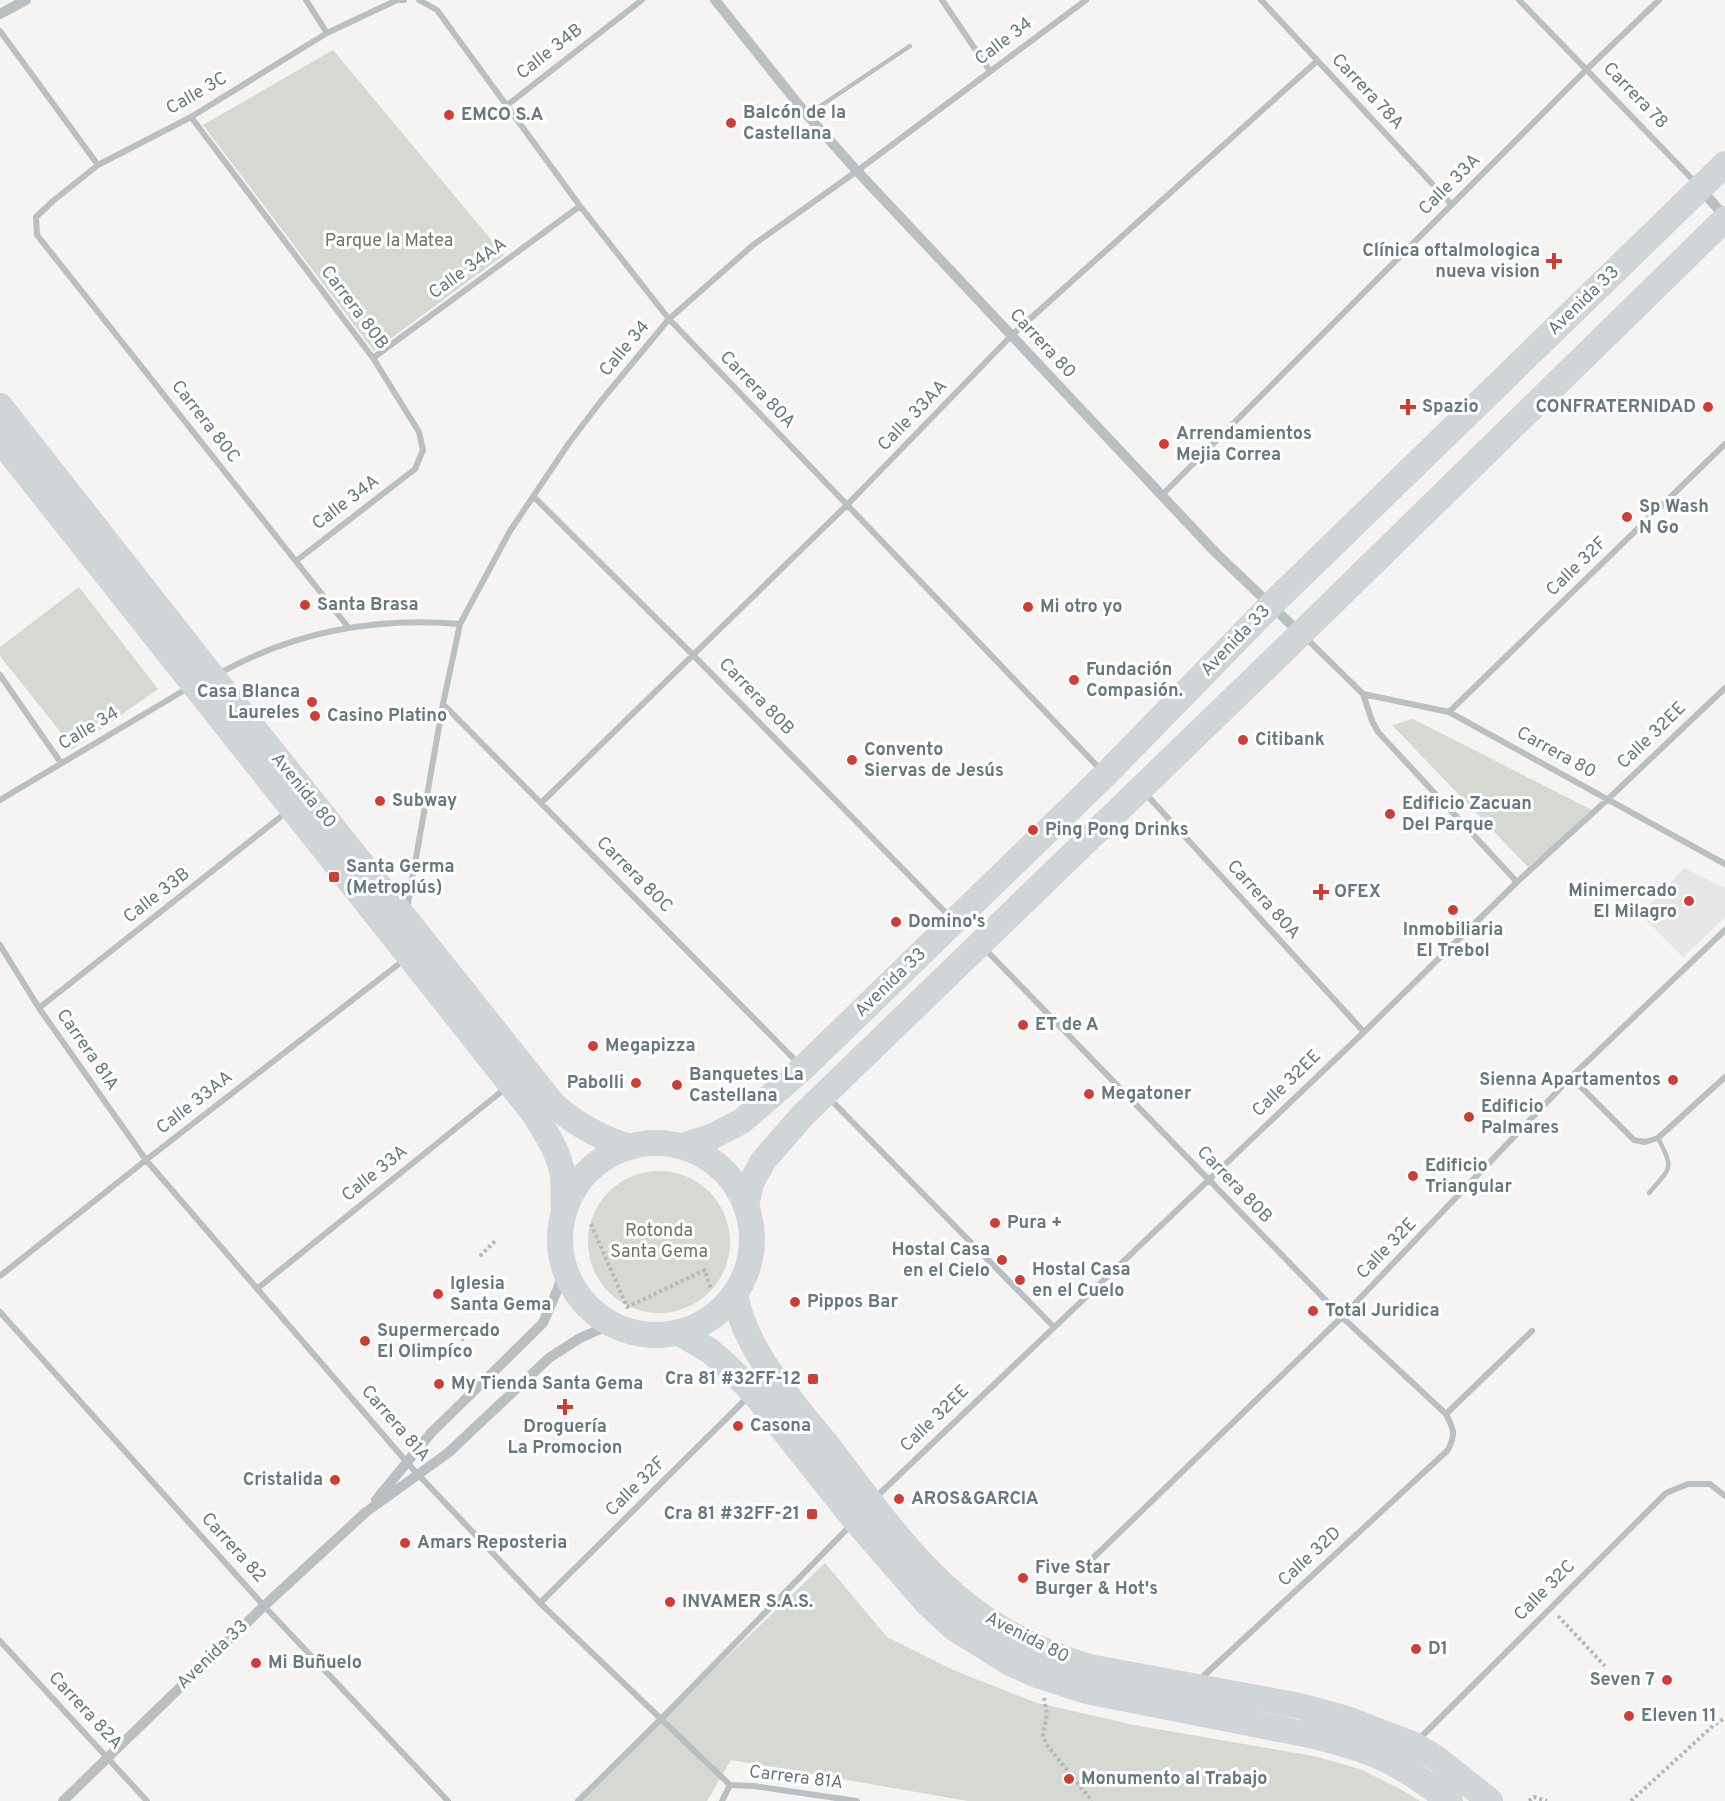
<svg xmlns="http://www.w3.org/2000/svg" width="1725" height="1801" font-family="Overpass,sans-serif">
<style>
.built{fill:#e5e6e5}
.green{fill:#d5d9d1}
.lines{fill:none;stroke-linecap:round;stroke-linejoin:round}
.path{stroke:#b4b8ba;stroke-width:4;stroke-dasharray:3 3;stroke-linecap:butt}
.service{stroke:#babfc1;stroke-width:4.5}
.minor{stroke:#babfc1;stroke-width:6}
.tertiary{stroke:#babfc1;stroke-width:10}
.primary{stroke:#d0d5d7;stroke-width:26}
.poi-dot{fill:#cf3d37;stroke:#fff;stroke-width:2}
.labels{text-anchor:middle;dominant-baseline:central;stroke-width:6;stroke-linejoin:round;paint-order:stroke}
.street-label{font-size:18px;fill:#67797f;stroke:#fff}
.poi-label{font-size:18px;font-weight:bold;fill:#67797f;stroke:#fff;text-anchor:start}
.park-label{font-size:18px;fill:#6c7765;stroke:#fff}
</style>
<rect width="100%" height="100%" fill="#f5f4f2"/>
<path class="built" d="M 1684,868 L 1725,888 L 1725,917 L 1683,957 L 1641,915 Z"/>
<path class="green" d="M 333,50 L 504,255 L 374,351 L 203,125 Z
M 79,587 L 158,689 L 71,750 L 70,744 L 0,656 L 0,647 Z
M 1413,719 L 1596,812 L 1528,867 L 1392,725 Z
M588 1242a71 71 0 1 1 142 0a71 71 0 1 1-142 0Z
M 825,1563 L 887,1637 L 953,1670 L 1037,1703 L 1139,1726 L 1314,1756 L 1360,1769 L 1402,1790 L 1420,1801 L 968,1801 L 731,1760 L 707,1801 L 581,1801 L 651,1730 Z"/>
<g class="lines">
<path class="path" d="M 591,1224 L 627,1307 L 705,1270 L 711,1289
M 480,1256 L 496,1240
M 458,1334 L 464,1340
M 1558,1616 L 1605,1666
M 1044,1698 L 1047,1714 L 1043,1735 L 1046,1744 L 1092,1801
M 1529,1801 L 1534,1797 L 1547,1801
M 1631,1801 L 1714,1725 L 1725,1718"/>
<path class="service" d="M 807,115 L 910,46
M 1649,1193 C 1672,1166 1674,1170 1658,1138"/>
<path class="minor" d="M 306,0 L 327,33
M 419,0 L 437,10 L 580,206 L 669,319 L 1101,770
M 942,0 L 990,71
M 1261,0 L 1451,204
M 1519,0 L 1696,183
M 0,31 L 98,165
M 506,106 L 642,0
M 191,117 L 373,358 L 419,432 L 423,450 L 415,469 L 296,561
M 373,358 L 580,206
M 1162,495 L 1586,70 L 1659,0
M 533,496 L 692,654 L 950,917
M 348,627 L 37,235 L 36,217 L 53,201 L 98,165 L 191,117 L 327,33 L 397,0 L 404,0
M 1305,637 L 1363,694 L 1449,712 L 1725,864
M 218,674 C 293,632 374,617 460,624
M 0,675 L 61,763
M 1363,694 L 1372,721 L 1378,732 L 1517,882
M 443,704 L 798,1063
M 1449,712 L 1725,444
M 1145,793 L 1364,1032
M 0,800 L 188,688
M 541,803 L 847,505 L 1012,335 L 1317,61
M 407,909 L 443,704 L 460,624 L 510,531 L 569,443 L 601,401 L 669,319 L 753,245 L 857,171 L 1086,0
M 0,945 L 39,1008 L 146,1160 L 412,1468 L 540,1603 L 730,1785 L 753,1786 L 857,1801
M 985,949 L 1342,1317 L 1446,1414 C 1454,1430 1456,1433 1448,1450 L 1198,1681
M 39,1008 L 288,811
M 1571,1077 L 1634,1140 L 1645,1142 L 1658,1138 L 1725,1077
M 829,1098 L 1054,1327
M 0,1276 L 146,1160 L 404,960
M 258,1288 L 507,1087
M 0,1312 L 264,1606 L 448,1801
M 1446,1414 L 1532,1331
M 874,1499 L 1364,1032 L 1517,882 L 1607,800 L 1725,688
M 1092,1559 L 1342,1317 L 1571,1077 L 1725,930
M 540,1603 L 748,1397
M 0,1641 L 147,1801
M 1417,1741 L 1666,1493 L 1688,1484 L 1710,1484 L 1725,1496
M 578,1801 L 661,1719 L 851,1525
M 722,1801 L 730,1785"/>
<path class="tertiary" d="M 715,0 L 807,115 L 857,171 L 1216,553 L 1300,633
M 0,14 L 26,0
M 1700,188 L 1725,217
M 376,1500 L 431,1433 L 543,1323 L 559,1286 L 563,1263
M 63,1801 L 264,1606 L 366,1512 L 448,1453 L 549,1358 L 580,1338 L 612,1324"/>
<path class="primary" d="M 0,406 L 212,676 L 553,1104 C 576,1125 600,1138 630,1147
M 0,440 L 532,1111 C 545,1131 560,1153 563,1177 C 564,1189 563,1201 564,1212
M560 1239a96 96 0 1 1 192 0a96 96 0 1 1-192 0Z
M 682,1146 L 713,1136 L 742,1121 L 803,1068 L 1105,775 L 1271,605 L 1725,164
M 746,1206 L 751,1183 L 763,1161 L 803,1115 L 1283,651 L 1725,219
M 735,1293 C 743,1350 796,1406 831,1450 C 870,1501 908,1556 958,1598 C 996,1630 1043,1653 1089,1667 L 1300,1706 L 1344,1718 L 1414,1745 L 1436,1758 L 1490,1801
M 678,1332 L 710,1351 L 724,1363 L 753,1392 L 855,1520 L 927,1603 L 954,1628 L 983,1646 L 1010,1663 L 1037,1675 L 1086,1691 L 1310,1735 C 1333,1741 1356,1746 1378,1756 C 1404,1767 1427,1784 1450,1801"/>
</g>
<g class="poi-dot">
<circle cx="449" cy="115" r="6"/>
<circle cx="731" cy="123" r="6"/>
<path d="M1551 252h6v6h6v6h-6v6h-6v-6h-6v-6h6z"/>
<path d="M1405 398h6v6h6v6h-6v6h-6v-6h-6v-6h6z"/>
<circle cx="1708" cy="407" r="6"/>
<circle cx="1164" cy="444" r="6"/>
<circle cx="1627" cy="517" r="6"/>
<circle cx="305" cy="605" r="6"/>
<circle cx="1028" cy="607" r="6"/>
<circle cx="1074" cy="680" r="6"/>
<circle cx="312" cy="702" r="6"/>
<circle cx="315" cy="716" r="6"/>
<circle cx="1243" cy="740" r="6"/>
<circle cx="852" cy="760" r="6"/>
<circle cx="380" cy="801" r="6"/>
<circle cx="1390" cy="814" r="6"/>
<circle cx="1033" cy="830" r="6"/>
<rect x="328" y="871" width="12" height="12" rx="3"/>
<path d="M1318 883h6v6h6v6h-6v6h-6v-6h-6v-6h6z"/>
<circle cx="1689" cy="901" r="6"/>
<circle cx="1453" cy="910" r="6"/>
<circle cx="896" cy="922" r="6"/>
<circle cx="1023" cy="1025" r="6"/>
<circle cx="593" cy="1046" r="6"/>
<circle cx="1673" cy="1080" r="6"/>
<circle cx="636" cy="1083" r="6"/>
<circle cx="677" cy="1085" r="6"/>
<circle cx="1089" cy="1094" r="6"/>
<circle cx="1469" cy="1117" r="6"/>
<circle cx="1413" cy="1176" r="6"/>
<circle cx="995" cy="1223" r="6"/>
<circle cx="1002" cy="1260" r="6"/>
<circle cx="1020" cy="1280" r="6"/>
<circle cx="438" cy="1294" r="6"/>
<circle cx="795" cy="1302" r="6"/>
<circle cx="1313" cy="1311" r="6"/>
<circle cx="365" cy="1341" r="6"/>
<rect x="807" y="1373" width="12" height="12" rx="3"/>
<circle cx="439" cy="1384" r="6"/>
<path d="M562 1398h6v6h6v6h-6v6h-6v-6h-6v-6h6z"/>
<circle cx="738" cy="1426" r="6"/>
<circle cx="335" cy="1480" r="6"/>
<circle cx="899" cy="1499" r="6"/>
<rect x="806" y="1508" width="12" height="12" rx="3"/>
<circle cx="405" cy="1543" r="6"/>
<circle cx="1023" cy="1578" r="6"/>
<circle cx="670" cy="1602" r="6"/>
<circle cx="1416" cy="1649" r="6"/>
<circle cx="256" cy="1663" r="6"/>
<circle cx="1667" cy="1680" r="6"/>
<circle cx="1629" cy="1716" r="6"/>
<circle cx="1069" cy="1779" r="6"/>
</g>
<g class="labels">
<g class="street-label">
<text transform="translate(1004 42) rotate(-37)">Calle 34</text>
<text transform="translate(550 52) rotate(-38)">Calle 34B</text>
<text transform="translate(1367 92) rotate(47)">Carrera 78A</text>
<text transform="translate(197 94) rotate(-30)">Calle 3C</text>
<text transform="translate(1635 96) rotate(46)">Carrera 78</text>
<text transform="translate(1450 185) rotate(-45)">Calle 33A</text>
<text transform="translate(468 269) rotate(-36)">Calle 34AA</text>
<text transform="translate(1584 301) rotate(-44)">Avenida 33</text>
<text transform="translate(354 308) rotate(53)">Carrera 80B</text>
<text transform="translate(1042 344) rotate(47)">Carrera 80</text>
<text transform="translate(625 349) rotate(-50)">Calle 34</text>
<text transform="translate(757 390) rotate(46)">Carrera 80A</text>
<text transform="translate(913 416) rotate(-46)">Calle 33AA</text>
<text transform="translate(205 422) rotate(52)">Carrera 80C</text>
<text transform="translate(346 503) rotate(-37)">Calle 34A</text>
<text transform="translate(1577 567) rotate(-44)">Calle 32F</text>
<text transform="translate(1236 641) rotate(-46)">Avenida 33</text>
<text transform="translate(756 697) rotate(46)">Carrera 80B</text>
<text transform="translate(89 729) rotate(-31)">Calle 34</text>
<text transform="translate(1652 736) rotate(-44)">Calle 32EE</text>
<text transform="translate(1556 753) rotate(29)">Carrera 80</text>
<text transform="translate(303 791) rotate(51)">Avenida 80</text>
<text transform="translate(634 875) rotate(45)">Carrera 80C</text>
<text transform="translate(157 896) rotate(-38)">Calle 33B</text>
<text transform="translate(1263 900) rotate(48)">Carrera 80A</text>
<text transform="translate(891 983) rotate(-44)">Avenida 33</text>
<text transform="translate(87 1050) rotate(55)">Carrera 81A</text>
<text transform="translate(1287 1084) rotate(-44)">Calle 32EE</text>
<text transform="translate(195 1103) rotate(-38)">Calle 33AA</text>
<text transform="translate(375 1174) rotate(-39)">Calle 33A</text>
<text transform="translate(1234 1185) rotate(46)">Carrera 80B</text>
<text transform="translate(1387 1249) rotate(-46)">Calle 32E</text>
<text transform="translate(935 1419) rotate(-44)">Calle 32EE</text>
<text transform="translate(395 1424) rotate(49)">Carrera 81A</text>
<text transform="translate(636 1487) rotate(-45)">Calle 32F</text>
<text transform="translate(233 1548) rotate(48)">Carrera 82</text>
<text transform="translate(1310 1557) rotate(-43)">Calle 32D</text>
<text transform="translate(1545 1591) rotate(-45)">Calle 32C</text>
<text transform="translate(1027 1638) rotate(27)">Avenida 80</text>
<text transform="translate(213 1655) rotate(-44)">Avenida 33</text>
<text transform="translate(85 1711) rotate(47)">Carrera 82A</text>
<text transform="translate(796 1778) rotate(7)">Carrera 81A</text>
</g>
<g class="poi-label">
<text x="743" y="113">Balcón de la<tspan x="743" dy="21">Castellana</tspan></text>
<text x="461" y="115">EMCO S.A</text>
<text x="1540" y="251" text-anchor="end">Clínica oftalmologica<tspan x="1540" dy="21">nueva vision</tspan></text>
<text x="1422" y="407">Spazio</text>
<text x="1696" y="407" text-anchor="end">CONFRATERNIDAD</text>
<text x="1176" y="434">Arrendamientos<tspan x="1176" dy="21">Mejia Correa</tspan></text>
<text x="1639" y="507">Sp Wash<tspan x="1639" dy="21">N Go</tspan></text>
<text x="317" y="605">Santa Brasa</text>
<text x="1040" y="607">Mi otro yo</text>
<text x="1086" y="670">Fundación<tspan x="1086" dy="21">Compasión.</tspan></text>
<text x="300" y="692" text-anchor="end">Casa Blanca<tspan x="300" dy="21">Laureles</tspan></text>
<text x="327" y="716">Casino Platino</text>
<text x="1255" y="740">Citibank</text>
<text x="864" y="750">Convento<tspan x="864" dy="21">Siervas de Jesús</tspan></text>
<text x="392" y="801">Subway</text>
<text x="1402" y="804">Edificio Zacuan<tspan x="1402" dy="21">Del Parque</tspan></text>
<text x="1045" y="830">Ping Pong Drinks</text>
<text x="346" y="867">Santa Germa<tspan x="346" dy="21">(Metroplús)</tspan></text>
<text x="1677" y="891" text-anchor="end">Minimercado<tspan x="1677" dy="21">El Milagro</tspan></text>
<text x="1334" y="892">OFEX</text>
<text x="908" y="922">Domino's</text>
<text x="1453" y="930" text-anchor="middle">Inmobiliaria<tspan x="1453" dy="21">El Trebol</tspan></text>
<text x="1035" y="1025">ET de A</text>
<text x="605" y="1046">Megapizza</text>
<text x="689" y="1075">Banquetes La<tspan x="689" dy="21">Castellana</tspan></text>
<text x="1661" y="1080" text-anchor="end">Sienna Apartamentos</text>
<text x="624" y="1083" text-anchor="end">Pabolli</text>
<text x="1101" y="1094">Megatoner</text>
<text x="1481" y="1107">Edificio<tspan x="1481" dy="21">Palmares</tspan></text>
<text x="1425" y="1166">Edificio<tspan x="1425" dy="21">Triangular</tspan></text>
<text x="1007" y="1223">Pura +</text>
<text x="990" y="1250" text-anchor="end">Hostal Casa<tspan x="990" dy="21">en el Cielo</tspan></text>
<text x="1032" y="1270">Hostal Casa<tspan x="1032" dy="21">en el Cuelo</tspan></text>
<text x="450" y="1284">Iglesia<tspan x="450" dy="21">Santa Gema</tspan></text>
<text x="807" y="1302">Pippos Bar</text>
<text x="1325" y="1311">Total Juridica</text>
<text x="377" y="1331">Supermercado<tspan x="377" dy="21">El Olimpíco</tspan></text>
<text x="801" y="1379" text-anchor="end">Cra 81 #32FF-12</text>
<text x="451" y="1384">My Tienda Santa Gema</text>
<text x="750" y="1426">Casona</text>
<text x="565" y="1427" text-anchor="middle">Droguería<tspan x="565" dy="21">La Promocion</tspan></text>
<text x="323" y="1480" text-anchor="end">Cristalida</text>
<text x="911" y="1499">AROS&amp;GARCIA</text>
<text x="800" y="1514" text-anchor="end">Cra 81 #32FF-21</text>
<text x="417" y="1543">Amars Reposteria</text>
<text x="1035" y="1568">Five Star<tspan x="1035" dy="21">Burger &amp; Hot's</tspan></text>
<text x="682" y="1602">INVAMER S.A.S.</text>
<text x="1428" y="1649">D1</text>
<text x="268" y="1663">Mi Buñuelo</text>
<text x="1655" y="1680" text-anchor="end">Seven 7</text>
<text x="1641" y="1716">Eleven 11</text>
<text x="1081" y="1779">Monumento al Trabajo</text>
</g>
<g class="park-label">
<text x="389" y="241">Parque la Matea</text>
<text x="659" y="1231">Rotonda<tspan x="659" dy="21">Santa Gema</tspan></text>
</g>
</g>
</svg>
